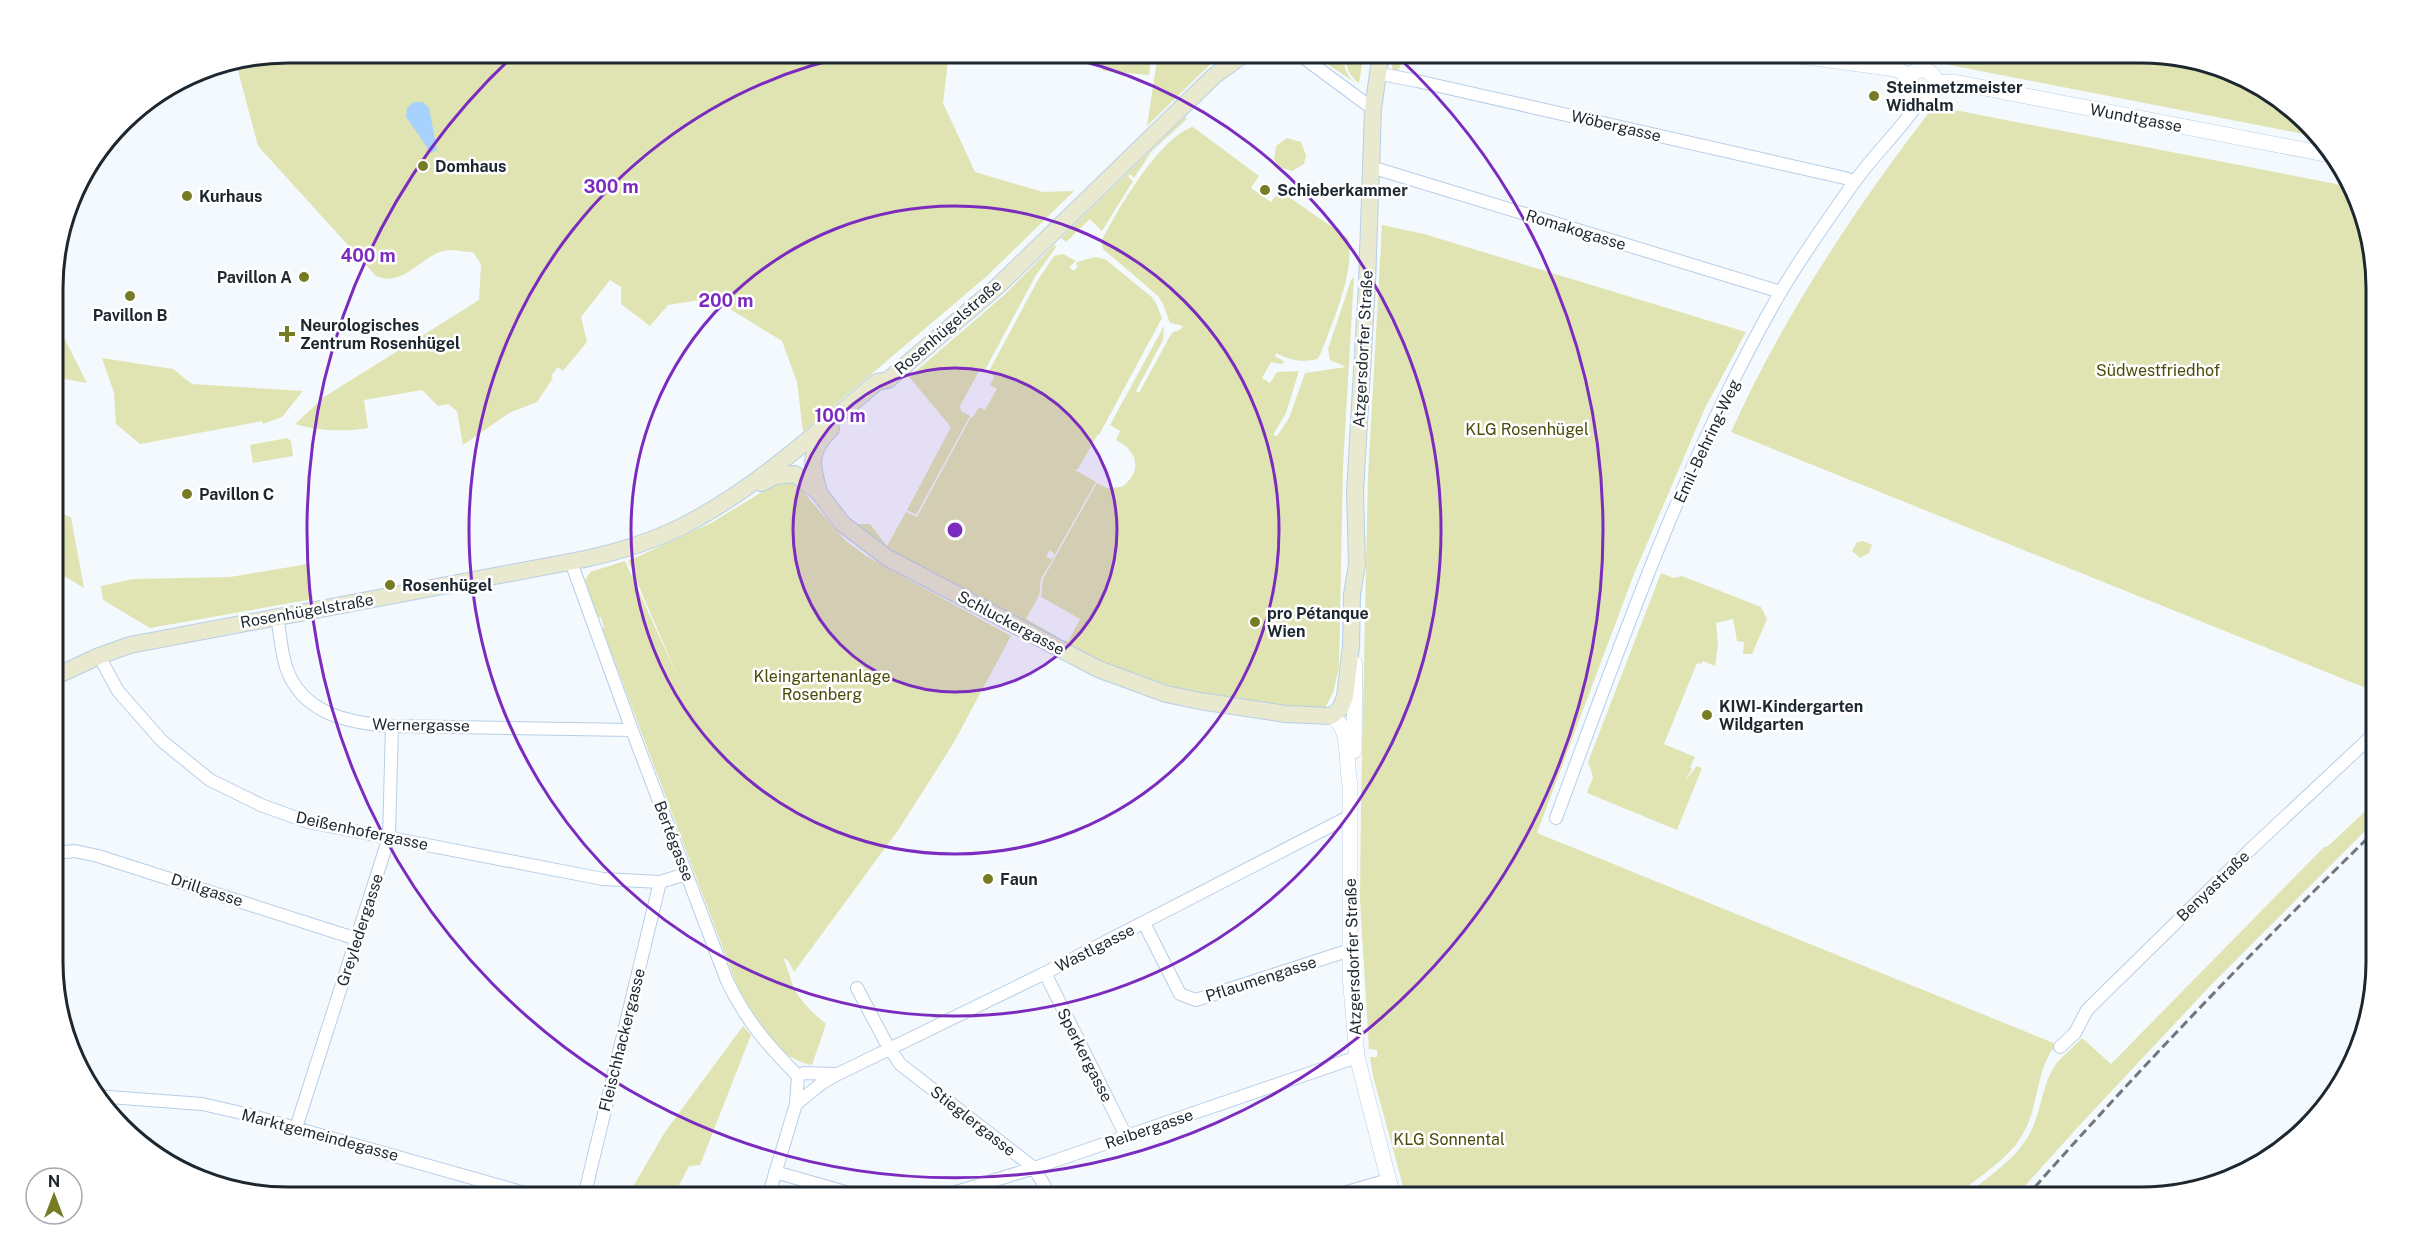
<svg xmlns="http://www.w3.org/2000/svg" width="2429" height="1250" font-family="'Public Sans',sans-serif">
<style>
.green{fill:#dfe4b2}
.water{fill:#a7d2fd}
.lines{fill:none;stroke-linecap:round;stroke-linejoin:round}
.minor-casing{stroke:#b6cfe8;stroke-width:14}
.tertiary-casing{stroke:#b6cfe8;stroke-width:16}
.secondary-casing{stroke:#b6cfe8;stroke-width:18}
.minor{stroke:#fff;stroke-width:12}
.tertiary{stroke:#fff;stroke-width:15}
.secondary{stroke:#e8e9cf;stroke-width:16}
.rail{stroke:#6f777f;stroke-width:3;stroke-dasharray:9 4.5;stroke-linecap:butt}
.ring{fill:none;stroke:#7b2cbf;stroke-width:3}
.poi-dot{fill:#767b24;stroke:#fff;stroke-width:2}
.labels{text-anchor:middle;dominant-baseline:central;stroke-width:5;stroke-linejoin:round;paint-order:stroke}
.poi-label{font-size:16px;font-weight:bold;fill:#1d2730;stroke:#fff;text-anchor:start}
.street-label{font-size:16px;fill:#1d2730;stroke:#fff}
.park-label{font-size:16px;fill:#494c08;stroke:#fff}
.rim{fill:none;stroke:#1d2730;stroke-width:3}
.centre{fill:#7b2cbf;stroke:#fff;stroke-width:3}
.ring-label{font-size:18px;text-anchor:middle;font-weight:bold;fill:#7b2cbf;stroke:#fff;stroke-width:5;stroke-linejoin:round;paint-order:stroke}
</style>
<rect width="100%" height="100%" fill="#f4f9fe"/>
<path class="green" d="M 288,52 L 949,53 L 943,103 L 975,172 L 1043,192 L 1074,191 L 987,276 L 803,432 L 797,382 L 782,341 L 712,298 L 668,305 L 650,326 L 621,304 L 621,287 L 610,280 L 581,317 L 587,342 L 563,371 L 558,367 L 551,376 L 553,378 L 537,402 L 509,413 L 463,445 L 457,411 L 448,404 L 438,406 L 422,390 L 364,400 L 368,428 C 347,432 316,431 295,424 L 324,397 L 479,300 L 481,264 L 473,252 C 464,252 449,248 440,252 C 418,260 402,287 376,276 L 258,146 L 236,63 Z
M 1072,53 L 1152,52 L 1152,53 L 1149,75 L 1104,71 L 1087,54 Z
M 1158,53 L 1222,53 L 1147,126 Z
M 1306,53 L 1346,53 C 1342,66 1346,76 1357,84 L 1326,63 L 1323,65 Z
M 1348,53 L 1364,53 L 1359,83 C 1349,75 1343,65 1348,53 Z
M 1393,53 L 1406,53 L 1397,73 L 1392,71 Z
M 1948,53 L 2141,53 L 2245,77 L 2319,137 L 1950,65 L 1945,64 Z
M 1934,106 L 2352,187 L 2359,198 L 2375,257 L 2376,692 L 1731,432 C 1784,315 1856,207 1934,106 Z
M 1185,117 L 1187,119 L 1152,151 L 1134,178 L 1130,174 L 1128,176 L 1133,181 L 1102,231 L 1090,219 L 1066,242 L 1061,238 Z
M 1193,127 L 1259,176 L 1251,188 L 1271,202 L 1280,191 L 1348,238 C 1356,270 1332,324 1320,355 L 1317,359 C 1302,363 1289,360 1276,353 L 1275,356 L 1285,362 L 1280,364 L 1271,362 L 1262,378 L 1270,383 L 1277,372 L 1299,371 L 1286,413 L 1273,435 L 1277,436 L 1289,418 L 1305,373 L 1346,367 L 1330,360 L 1328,349 L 1351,280 L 1354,277 L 1343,466 L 1339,668 L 1333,693 L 1323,712 L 1182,690 L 1107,664 L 1063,643 L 1064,640 L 1068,642 L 1080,619 L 1041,597 L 1043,579 L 1097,483 L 1107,488 L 1122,487 C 1143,471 1138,451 1116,440 L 1120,431 L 1110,425 L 1164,326 L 1163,340 L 1136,391 L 1139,393 L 1170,336 L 1173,332 L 1180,330 L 1183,326 L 1170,323 L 1163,304 L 1158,296 L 1103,249 L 1101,242 C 1117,211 1160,136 1193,127 Z
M 1287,138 L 1301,142 L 1306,155 L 1304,164 L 1292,171 L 1279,167 L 1274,159 L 1276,146 Z
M 1382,225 L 1424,234 L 1746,332 L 1705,408 L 1634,574 L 1537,833 L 2056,1044 C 2036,1070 2039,1103 2025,1130 C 2011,1159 1978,1176 1955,1197 L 1406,1197 L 1373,1076 L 1370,1057 L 1377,1057 L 1377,1050 L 1369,1049 L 1360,899 L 1361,804 L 1368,476 Z
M 1055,244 L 1056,247 L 1036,275 L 986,368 L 979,371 L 960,406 L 961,411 L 970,416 L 916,515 L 907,510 L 951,427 L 909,377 L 1003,296 Z
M 1063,254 L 1076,261 L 1069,267 L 1074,271 L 1078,266 L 1076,264 L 1077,262 L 1095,257 L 1105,259 L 1154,299 L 1152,300 L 1155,301 L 1162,318 L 1099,435 L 1098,434 L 1078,469 L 1075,470 L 1096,482 L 1054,556 L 1054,553 L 1050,550 L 1046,556 L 1050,559 L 1054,557 L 1041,579 L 1039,596 L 1026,619 L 1056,636 L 1054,638 L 887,548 L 857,526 L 858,524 L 870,524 L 887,546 L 906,512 L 917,517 L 971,417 L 973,417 L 979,407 L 985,410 L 997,389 L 990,385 L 994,377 L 989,371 L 1038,280 L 1054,256 Z
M 53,316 L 87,383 L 53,377 Z
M 102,358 L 173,369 L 192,384 L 303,391 L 282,417 L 263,424 L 262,421 L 140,444 L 116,424 L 114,393 Z
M 287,438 L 291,441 L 293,456 L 253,463 L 250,445 Z
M 791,482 L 797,485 L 845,540 L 866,556 L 1011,636 L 953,744 L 899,829 L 794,972 L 789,962 L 783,957 C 787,966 791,981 794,988 C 801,1002 814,1014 826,1024 L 812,1065 C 776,1059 755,1021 739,991 L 602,628 L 604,627 L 601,617 L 598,618 L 585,580 L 590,572 L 625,561 L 680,682 L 628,561 L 711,523 L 775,484 Z
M 54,511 L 71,517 L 84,588 L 54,570 Z
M 1863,541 L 1872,545 L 1869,553 L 1860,558 L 1852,551 L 1857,542 Z
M 308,564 L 313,599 L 150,628 L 103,600 L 101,586 L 133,579 L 230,577 Z
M 1661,573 L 1674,578 L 1682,576 L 1761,607 L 1767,619 L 1752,654 L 1743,654 L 1744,642 L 1737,641 L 1733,619 L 1716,623 L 1718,645 L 1715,666 L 1703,661 L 1701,664 L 1697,663 L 1664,744 L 1695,757 L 1690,767 L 1692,769 L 1684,782 L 1697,766 L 1702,768 L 1677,830 L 1587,793 L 1593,777 L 1588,762 Z
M 2376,801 L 2376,820 L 2211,985 L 2077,1128 L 2015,1197 L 1964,1197 C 1984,1179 2010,1164 2025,1141 C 2042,1118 2040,1087 2056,1064 C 2063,1055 2074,1047 2082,1038 L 2111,1064 L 2325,846 L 2327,847 Z
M 743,1026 L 751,1035 L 700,1165 L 689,1166 L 673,1197 L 627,1197 L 665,1132 Z"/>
<path class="water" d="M 414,102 L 422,102 L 429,108 L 437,150 L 431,153 L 406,117 L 407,108 Z"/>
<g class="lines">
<g class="minor-casing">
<path id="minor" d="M 1296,52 L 1373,109
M 1376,73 L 1417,81 L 1845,178 L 1854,182
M 1371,167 L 1781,292
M 571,562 L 632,730 L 727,981 C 746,1020 767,1045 798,1076 L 796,1104 L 768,1197
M 277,616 C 280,633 281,651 286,667 C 302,714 348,723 392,726 L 632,730
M 99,656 L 118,691 L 162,741 L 210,780 L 261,805 L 308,822 L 603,879 L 660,882 L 686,874
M 1556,818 C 1622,641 1685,458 1780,293 C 1802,256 1828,219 1853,184 C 1874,154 1901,130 1921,99
M 54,853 L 75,851 L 98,856 L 357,939
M 1144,923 L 1180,994 L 1196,1000 L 1350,950
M 1045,973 L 1126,1136
M 857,988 L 885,1041 L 900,1064 L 1034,1168 L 1051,1197
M 2060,1047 L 2075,1033 L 2087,1010 L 2254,846 L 2376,732
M 798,1076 L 804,1073 L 834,1074
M 96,1096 L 202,1104 L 246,1114 L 539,1197
M 796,1104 L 822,1083 L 838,1074 L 1045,973 L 1350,816
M 296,1128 L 389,837 L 392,726
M 775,1172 L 863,1197
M 584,1197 L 660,882
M 940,1197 L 1034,1168 L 1357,1057
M 1330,1197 L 1388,1180"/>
</g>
<g class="tertiary-casing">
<path id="tertiary" d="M 1770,52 L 1896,69 L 1910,76
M1908 84a14 14 0 1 1 28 0a14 14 0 1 1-28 0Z
M 1936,83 L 1954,82 L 2335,156
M 1331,716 C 1352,727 1345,763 1350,784 L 1350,975 L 1357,1057 L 1393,1197
M 1354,751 L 1355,664"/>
</g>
<g class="secondary-casing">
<path id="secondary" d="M 761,483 L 776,476 L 795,474 L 819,493 L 843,524 L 886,557 L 1098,669 L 1166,694 L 1200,701 L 1286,714 L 1331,716 L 1340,709 L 1345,697 L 1351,646 L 1352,595 L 1357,564 L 1355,492 L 1367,284 L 1373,109 L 1381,52
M 819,492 C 811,465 808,450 831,429
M 54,677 L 99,656 L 130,645 L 585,559 C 618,552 650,542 681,527 C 751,492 816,433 877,382 L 888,380 L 999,285 L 1214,76 L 1247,52"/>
</g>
<use href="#minor" class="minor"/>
<use href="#tertiary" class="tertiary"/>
<use href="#secondary" class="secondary"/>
<path class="rail" d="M 2026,1197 C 2138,1070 2255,948 2376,830"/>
</g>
<circle cx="955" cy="530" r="162" fill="#7b2cbf" fill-opacity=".12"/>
<g class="ring">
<circle cx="955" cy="530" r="162"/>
<circle cx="955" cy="530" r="324"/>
<path d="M1048 53A486 486 0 1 1 862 53"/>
<path d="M1397 56A648 648 0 1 1 513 56"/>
</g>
<g class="poi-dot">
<circle cx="1874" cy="96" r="6"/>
<circle cx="423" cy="166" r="6"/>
<circle cx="1265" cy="190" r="6"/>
<circle cx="187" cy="196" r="6"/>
<circle cx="304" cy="277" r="6"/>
<circle cx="130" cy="296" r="6"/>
<path d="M284 325h6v6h6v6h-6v6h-6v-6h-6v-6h6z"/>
<circle cx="187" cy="494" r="6"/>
<circle cx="390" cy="585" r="6"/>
<circle cx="1255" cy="622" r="6"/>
<circle cx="1707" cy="715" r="6"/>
<circle cx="988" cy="879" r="6"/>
</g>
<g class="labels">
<g class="poi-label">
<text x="1886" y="87">Steinmetzmeister<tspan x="1886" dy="18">Widhalm</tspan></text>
<text x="435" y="166">Domhaus</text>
<text x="1277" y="190">Schieberkammer</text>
<text x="199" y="196">Kurhaus</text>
<text x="292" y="277" text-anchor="end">Pavillon A</text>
<text x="130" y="315" text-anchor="middle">Pavillon B</text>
<text x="300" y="325">Neurologisches<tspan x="300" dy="18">Zentrum Rosenhügel</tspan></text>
<text x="199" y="494">Pavillon C</text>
<text x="402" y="585">Rosenhügel</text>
<text x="1267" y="613">pro Pétanque<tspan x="1267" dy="18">Wien</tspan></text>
<text x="1719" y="706">KIWI-Kindergarten<tspan x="1719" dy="18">Wildgarten</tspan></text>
<text x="1000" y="879">Faun</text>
</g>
<g class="street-label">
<text transform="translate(2136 118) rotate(11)">Wundtgasse</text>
<text transform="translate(1616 126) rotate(13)">Wöbergasse</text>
<text transform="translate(1576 230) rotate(17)">Romakogasse</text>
<text transform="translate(948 327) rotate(-41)">Rosenhügelstraße</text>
<text transform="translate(1363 349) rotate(-87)">Atzgersdorfer Straße</text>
<text transform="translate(1707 441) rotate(-65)">Emil-Behring-Weg</text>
<text transform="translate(307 611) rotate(-10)">Rosenhügelstraße</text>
<text transform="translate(1011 623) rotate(28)">Schluckergasse</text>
<text transform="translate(421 725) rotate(1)">Wernergasse</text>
<text transform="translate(362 831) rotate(12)">Deißenhofergasse</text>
<text transform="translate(674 841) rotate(69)">Bertégasse</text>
<text transform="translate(2213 886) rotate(-44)">Benyastraße</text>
<text transform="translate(207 890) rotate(18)">Drillgasse</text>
<text transform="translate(360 930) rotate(-72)">Greyledergasse</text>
<text transform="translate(1095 948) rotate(-27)">Wastlgasse</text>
<text transform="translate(1353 957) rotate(-92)">Atzgersdorfer Straße</text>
<text transform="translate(1261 979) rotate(-18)">Pflaumengasse</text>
<text transform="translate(622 1040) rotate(-76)">Fleischhackergasse</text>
<text transform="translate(1085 1055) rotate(63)">Sperkergasse</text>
<text transform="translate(973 1121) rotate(38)">Stieglergasse</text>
<text transform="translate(1149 1129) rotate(-19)">Reibergasse</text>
<text transform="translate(320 1135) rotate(15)">Marktgemeindegasse</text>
</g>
<g class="park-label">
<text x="2158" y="370">Südwestfriedhof</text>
<text x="1527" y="429">KLG Rosenhügel</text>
<text x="822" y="676">Kleingartenanlage<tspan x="822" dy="18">Rosenberg</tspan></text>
<text x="1449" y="1139">KLG Sonnental</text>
</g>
</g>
<path d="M0 0H2429V1250H0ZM288 63H2141A225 225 0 0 1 2366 288V962A225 225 0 0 1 2141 1187H288A225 225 0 0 1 63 962V288A225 225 0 0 1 288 63Z" fill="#fff" fill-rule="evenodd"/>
<path class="rim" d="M288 63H2141A225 225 0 0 1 2366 288V962A225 225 0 0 1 2141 1187H288A225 225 0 0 1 63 962V288A225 225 0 0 1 288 63Z"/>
<circle cx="955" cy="530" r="9" class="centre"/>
<g class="ring-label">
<text x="611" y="193">300 m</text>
<text x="368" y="262">400 m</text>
<text x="726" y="307">200 m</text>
<text x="840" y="422">100 m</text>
</g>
<g transform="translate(54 1196)"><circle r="28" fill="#ffffff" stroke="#a5a9ac" stroke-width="1.5"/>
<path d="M0-4.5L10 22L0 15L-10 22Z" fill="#767b24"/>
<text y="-9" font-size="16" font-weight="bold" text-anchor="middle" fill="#1d2730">N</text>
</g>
</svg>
